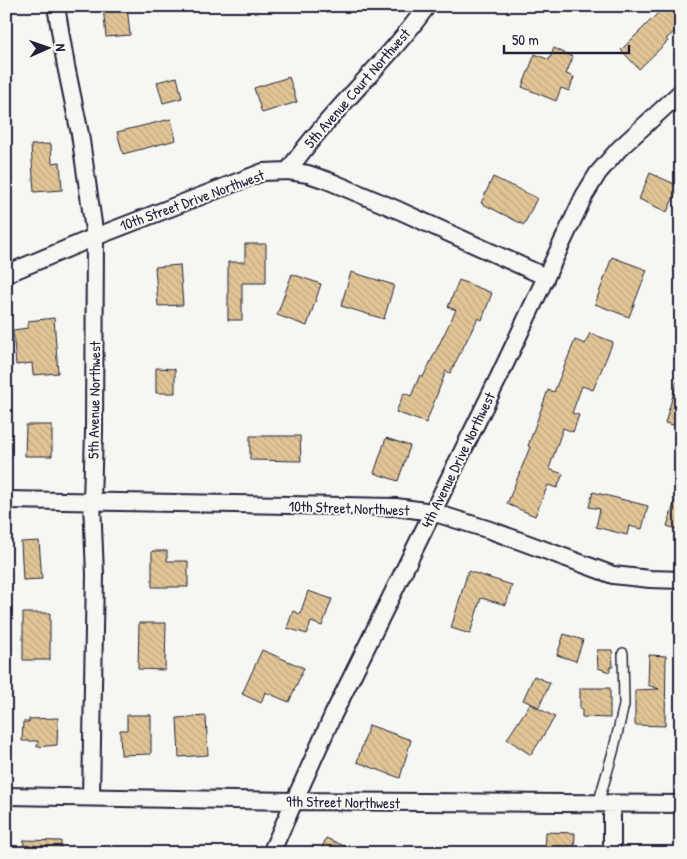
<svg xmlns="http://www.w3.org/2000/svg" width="687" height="859" font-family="'Patrick Hand',sans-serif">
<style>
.building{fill:url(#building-back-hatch);stroke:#22223b}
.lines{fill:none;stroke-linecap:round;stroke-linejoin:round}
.lane-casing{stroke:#22223b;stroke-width:12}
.street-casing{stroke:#22223b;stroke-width:20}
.lane{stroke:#f6f6f2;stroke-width:9}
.street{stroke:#f6f6f2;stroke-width:16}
.labels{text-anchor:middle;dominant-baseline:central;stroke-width:4;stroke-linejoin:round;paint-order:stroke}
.street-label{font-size:15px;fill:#22223b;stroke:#f6f6f2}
</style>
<defs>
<pattern id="building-back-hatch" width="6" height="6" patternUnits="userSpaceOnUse" patternTransform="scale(1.25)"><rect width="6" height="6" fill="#e1c595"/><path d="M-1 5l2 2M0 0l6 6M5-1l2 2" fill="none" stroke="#c1a981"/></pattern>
</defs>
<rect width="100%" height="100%" fill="#f6f6f2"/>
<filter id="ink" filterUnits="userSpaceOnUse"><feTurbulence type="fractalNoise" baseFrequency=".02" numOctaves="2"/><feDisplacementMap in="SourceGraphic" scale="10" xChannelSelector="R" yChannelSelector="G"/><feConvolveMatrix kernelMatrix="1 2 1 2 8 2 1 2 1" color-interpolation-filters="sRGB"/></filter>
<g filter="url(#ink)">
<path class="building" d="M 103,6 L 127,6 L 130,35 L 106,37 Z
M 665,6 L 681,6 L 681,26 L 666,39 L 668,41 L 639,69 L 621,50 Z
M 554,48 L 573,57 L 566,74 L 574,77 L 569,91 L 561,88 L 556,101 L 522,87 L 535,54 L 549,60 Z
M 177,77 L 182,98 L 163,103 L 157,82 Z
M 289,77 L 297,102 L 262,113 L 254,88 Z
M 171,119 L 176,140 L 123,154 L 117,132 Z
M 51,144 L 52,163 L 60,162 L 62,190 L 34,192 L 31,145 Z
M 650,173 L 679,186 L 667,212 L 639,199 Z
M 493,177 L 537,198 L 524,225 L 481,203 Z
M 245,244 L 266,244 L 266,283 L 242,283 L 242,320 L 228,320 L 228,262 L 245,262 Z
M 612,257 L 647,270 L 629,317 L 595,304 Z
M 180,265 L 183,305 L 158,306 L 155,267 Z
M 351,272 L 394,285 L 384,319 L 341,306 Z
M 292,274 L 321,284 L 307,326 L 277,315 Z
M 459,280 L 492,293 L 482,320 L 478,318 L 450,373 L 446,371 L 426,423 L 396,412 L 404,393 L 411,396 L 420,375 L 423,377 L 456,310 L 448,307 Z
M 54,318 L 58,373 L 33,375 L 32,363 L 16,365 L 13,330 L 28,328 L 28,321 Z
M 590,333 L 613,342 L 593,390 L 582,386 L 572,413 L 579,415 L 573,432 L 563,428 L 549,469 L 563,474 L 557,488 L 548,485 L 535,516 L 507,504 L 530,447 L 528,446 L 548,390 L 554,392 L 575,340 L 585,344 Z
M 156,368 L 175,369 L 175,393 L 156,393 Z
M 677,381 L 681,382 L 681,427 L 665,423 Z
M 26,425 L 52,425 L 52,456 L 25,456 Z
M 250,436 L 300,436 L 301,461 L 250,460 Z
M 386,438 L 410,446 L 398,481 L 374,473 Z
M 678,491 L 681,491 L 681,531 L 667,526 Z
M 593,492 L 648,506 L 642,529 L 629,526 L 627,535 L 596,527 L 600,509 L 589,507 Z
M 39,541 L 42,579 L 23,580 L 21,542 Z
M 152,551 L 167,551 L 167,561 L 188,561 L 188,587 L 152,587 Z
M 468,571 L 512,585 L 506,605 L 481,598 L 470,634 L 451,628 Z
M 308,591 L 332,599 L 322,626 L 311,622 L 307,634 L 287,628 L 293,611 L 300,614 Z
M 23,613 L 50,613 L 50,660 L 23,660 Z
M 139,623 L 166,623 L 165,670 L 138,669 Z
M 564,634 L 583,640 L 576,661 L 557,655 Z
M 262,650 L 304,668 L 289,702 L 265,692 L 261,703 L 242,694 Z
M 597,650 L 612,650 L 613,667 L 610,667 L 610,672 L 598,668 Z
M 649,655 L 666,656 L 665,726 L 635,725 L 635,690 L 659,689 L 648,685 Z
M 534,676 L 550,683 L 539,707 L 523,700 Z
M 580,688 L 610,688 L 610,718 L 582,717 L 582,709 L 580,709 Z
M 530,704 L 555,717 L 531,755 L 507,739 Z
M 127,715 L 151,715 L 151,754 L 121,755 L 120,730 L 127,730 Z
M 206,716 L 208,755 L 179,757 L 177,718 Z
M 58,718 L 57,745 L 37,747 L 38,741 L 22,741 L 23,722 L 29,722 L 29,719 Z
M 369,725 L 411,740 L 400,778 L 357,762 Z
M 546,832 L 575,833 L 574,853 L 545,853 Z
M 326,838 L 360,853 L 320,853 Z
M 24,840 L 61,841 L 61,853 L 23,853 Z"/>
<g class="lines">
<g class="lane-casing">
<path id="lane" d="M 598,804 L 613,752 L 624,705 L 623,653"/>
</g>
<g class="street-casing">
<path id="street" d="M 56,6 L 66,66 L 80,134 L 95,237 L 94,431 L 92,502 L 95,574 L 91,797
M 288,171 C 329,112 385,65 427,6
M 6,274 L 95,237 L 263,172 L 288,171 L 308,174 L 329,181 L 398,210 L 546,277
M 6,500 L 396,507 L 432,512 L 490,530 L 613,575 L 650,579 L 681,580
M 6,796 L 294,801 L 681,804
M 612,804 L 612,853
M 271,853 L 333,715 L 498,379 L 584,196 L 598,173 L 619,149 L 681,92"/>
</g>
<use href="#lane" class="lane"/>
<use href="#street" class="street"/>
</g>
</g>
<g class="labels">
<g class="street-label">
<text transform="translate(357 88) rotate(-49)">5th Avenue Court Northwest</text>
<text transform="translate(192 200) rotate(-20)">10th Street Drive Northwest</text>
<text transform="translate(94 400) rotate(-89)">5th Avenue Northwest</text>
<text transform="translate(458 460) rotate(-64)">4th Avenue Drive Northwest</text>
<text transform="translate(349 508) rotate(2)">10th Street Northwest</text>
<text transform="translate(343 802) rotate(1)">9th Street Northwest</text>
</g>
</g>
<rect width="687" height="859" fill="none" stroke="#f6f6f2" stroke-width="25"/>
<rect x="12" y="12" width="662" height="834" fill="none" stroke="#22223b" stroke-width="2" filter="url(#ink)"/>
<g transform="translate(48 48) rotate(88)" stroke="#f6f6f2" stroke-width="4" paint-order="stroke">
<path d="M0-4L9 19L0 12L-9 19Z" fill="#22223b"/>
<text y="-8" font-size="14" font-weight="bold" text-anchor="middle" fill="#22223b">N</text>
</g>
<path d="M504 45v8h125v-8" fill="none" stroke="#22223b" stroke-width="2.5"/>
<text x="512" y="45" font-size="15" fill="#22223b" stroke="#f6f6f2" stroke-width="4" paint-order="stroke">50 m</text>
</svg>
